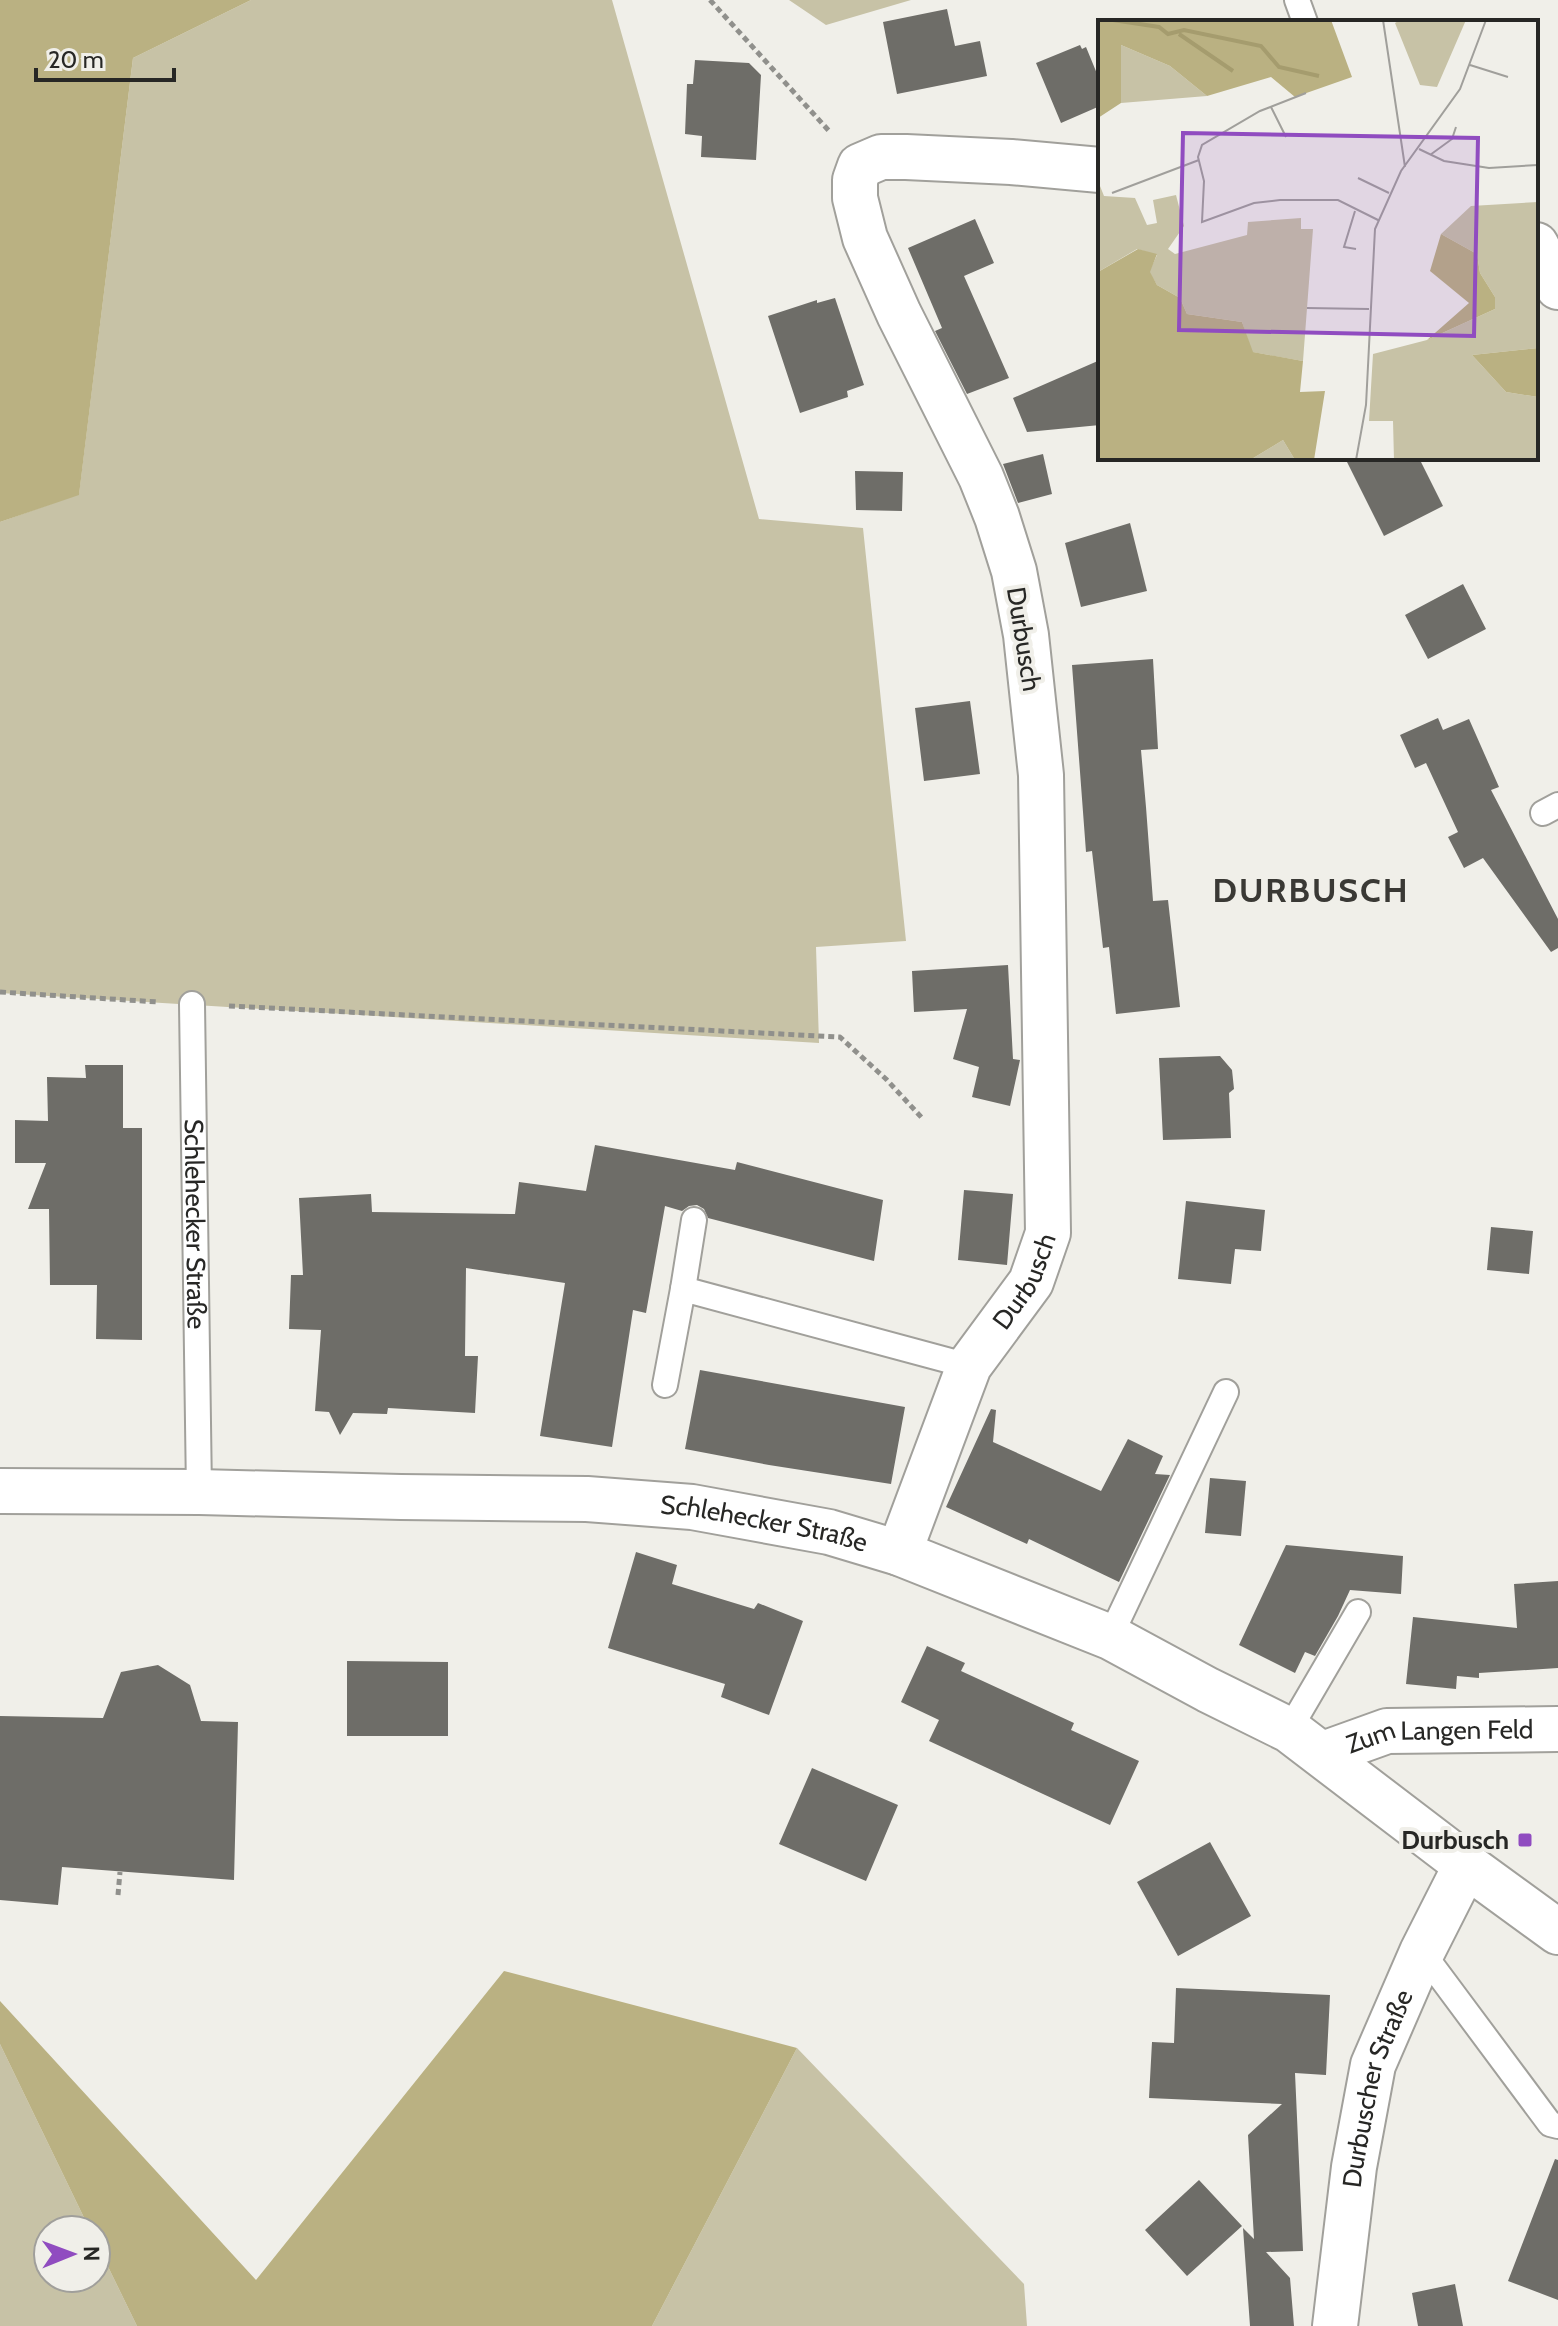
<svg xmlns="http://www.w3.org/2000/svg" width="1558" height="2326" font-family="Cabin,sans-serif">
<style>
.green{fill:#c7c2a6}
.forest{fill:#bab182}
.building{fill:#6e6d68}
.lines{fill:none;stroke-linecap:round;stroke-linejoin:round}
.service-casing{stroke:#a1a09b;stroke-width:28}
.minor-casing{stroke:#a1a09b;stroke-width:48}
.secondary-casing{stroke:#a1a09b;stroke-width:48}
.path{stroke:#90908c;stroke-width:5;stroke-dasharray:6 4;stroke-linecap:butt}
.service{stroke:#fff;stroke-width:24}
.minor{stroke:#fff;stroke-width:44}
.secondary{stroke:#fff;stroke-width:44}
.poi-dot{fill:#904cc0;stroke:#f0efe9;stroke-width:3}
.labels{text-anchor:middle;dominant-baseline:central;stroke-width:8;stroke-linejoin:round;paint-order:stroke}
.street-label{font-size:26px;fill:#272725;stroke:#f0efe9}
.poi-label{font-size:26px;font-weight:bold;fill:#272725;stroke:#f0efe9;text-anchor:end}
.district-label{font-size:34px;font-weight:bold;letter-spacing:2px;fill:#3a3935;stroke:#f0efe9}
.inset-river{fill:none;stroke:#a59c6e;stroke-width:4}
.inset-road{fill:none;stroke:#a09f9b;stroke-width:2}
.view{fill:#904cc0;fill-opacity:0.15;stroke:#904cc0;stroke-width:4}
.inset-edge{fill:none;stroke:#272725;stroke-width:4}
</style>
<rect width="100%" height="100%" fill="#f0efe9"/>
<path class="green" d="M 251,0 L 612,0 L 759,519 L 863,528 L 906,941 L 816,947 L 819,1043 L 0,993 L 0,522 L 79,494 L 133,58 Z
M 789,0 L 911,0 L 826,25 Z
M 0,2044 L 90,2230 L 48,2230 L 48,2278 L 96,2278 L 96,2242 L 137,2326 L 0,2326 Z
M 797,2048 L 1024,2284 L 1027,2326 L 652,2326 Z"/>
<path class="forest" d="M 0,0 L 251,0 L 133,58 L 79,495 L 0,522 Z
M 504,1971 L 797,2048 L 652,2326 L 137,2326 L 96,2242 L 96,2230 L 90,2230 L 0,2044 L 0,2001 L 256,2280 Z"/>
<path class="building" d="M 947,9 L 955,46 L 980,41 L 987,76 L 897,94 L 883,22 Z
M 1080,45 L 1082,49 L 1086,47 L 1100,81 L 1100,106 L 1061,123 L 1036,63 Z
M 695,60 L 749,63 L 761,75 L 756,160 L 701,157 L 702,136 L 685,134 L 687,84 L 693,84 Z
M 975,219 L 994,263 L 964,276 L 1009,378 L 967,394 L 935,331 L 942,328 L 908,248 Z
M 835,298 L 864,385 L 847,391 L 848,397 L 800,413 L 768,316 L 817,300 L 817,303 Z
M 1100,360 L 1100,425 L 1027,432 L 1013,398 Z
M 1043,454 L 1052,494 L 1018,503 L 1003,464 Z
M 1345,458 L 1419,458 L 1443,506 L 1384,536 Z
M 855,471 L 903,472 L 902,511 L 856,510 Z
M 1130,523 L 1147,591 L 1081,607 L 1065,543 Z
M 1463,584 L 1486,629 L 1428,659 L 1405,615 Z
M 1153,659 L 1158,749 L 1141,750 L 1146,807 L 1153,901 L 1168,900 L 1180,1007 L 1116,1014 L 1109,947 L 1103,948 L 1092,851 L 1086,852 L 1072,665 Z
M 970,701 L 980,774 L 924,781 L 915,708 Z
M 1438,718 L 1443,730 L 1469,719 L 1499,787 L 1491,790 L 1558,919 L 1558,948 L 1551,952 L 1483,858 L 1464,868 L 1448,837 L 1458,832 L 1426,763 L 1415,768 L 1400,735 Z
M 1008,965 L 1013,1059 L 1020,1060 L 1010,1106 L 972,1097 L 979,1067 L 953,1059 L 967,1009 L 914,1012 L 912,971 Z
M 1220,1056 L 1232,1070 L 1234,1089 L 1229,1093 L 1231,1138 L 1163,1140 L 1159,1058 Z
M 85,1065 L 123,1065 L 123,1128 L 142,1128 L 142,1340 L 96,1339 L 97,1285 L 50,1285 L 49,1209 L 28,1209 L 46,1163 L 15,1163 L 15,1120 L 48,1121 L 47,1077 L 86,1078 Z
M 595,1145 L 735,1170 L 737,1162 L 883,1200 L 874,1261 L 708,1218 L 704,1209 L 697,1205 L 689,1206 L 682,1211 L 665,1206 L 646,1313 L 633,1310 L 612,1447 L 540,1436 L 565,1283 L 466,1268 L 465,1356 L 478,1356 L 475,1413 L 388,1408 L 387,1414 L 353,1413 L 340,1435 L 329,1412 L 315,1411 L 321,1330 L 289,1329 L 291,1275 L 303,1275 L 299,1198 L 371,1194 L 372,1212 L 515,1214 L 519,1182 L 586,1191 Z
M 964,1190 L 1013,1194 L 1007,1265 L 958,1260 Z
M 1186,1201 L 1265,1210 L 1261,1251 L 1235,1249 L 1231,1284 L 1178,1279 Z
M 1491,1227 L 1533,1231 L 1529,1274 L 1487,1270 Z
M 700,1370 L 905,1407 L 891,1484 L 769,1465 L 685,1449 Z
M 991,1409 L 996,1410 L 993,1442 L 1101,1491 L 1128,1439 L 1163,1456 L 1155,1474 L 1170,1475 L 1119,1582 L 1029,1539 L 1027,1544 L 946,1507 Z
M 1210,1478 L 1246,1481 L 1241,1536 L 1205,1533 Z
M 1286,1545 L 1403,1556 L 1401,1594 L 1350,1590 L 1338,1616 L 1315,1656 L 1305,1652 L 1295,1673 L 1239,1645 Z
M 636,1552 L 677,1565 L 672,1584 L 754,1609 L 758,1603 L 803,1621 L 769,1715 L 721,1697 L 725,1684 L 608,1648 Z
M 1558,1581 L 1558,1668 L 1479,1673 L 1479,1678 L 1457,1676 L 1456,1689 L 1406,1684 L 1413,1617 L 1517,1628 L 1514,1584 Z
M 927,1646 L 965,1663 L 961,1671 L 1074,1723 L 1071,1730 L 1139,1761 L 1110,1825 L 929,1741 L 939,1720 L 901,1702 Z
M 347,1661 L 448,1662 L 448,1736 L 347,1736 Z
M 158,1665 L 190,1685 L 201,1721 L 238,1722 L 234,1880 L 62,1867 L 58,1905 L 0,1900 L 0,1716 L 103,1718 L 121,1672 Z
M 812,1768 L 898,1805 L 866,1881 L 779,1844 Z
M 1210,1842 L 1251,1916 L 1178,1956 L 1137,1882 Z
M 1176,1988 L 1330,1995 L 1326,2075 L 1295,2073 L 1303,2251 L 1266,2252 L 1290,2278 L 1294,2326 L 1250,2326 L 1243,2228 L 1254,2239 L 1248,2135 L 1282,2104 L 1149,2098 L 1152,2042 L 1174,2043 Z
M 1555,2159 L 1558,2160 L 1558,2300 L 1508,2281 Z
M 1199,2180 L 1242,2226 L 1187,2276 L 1145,2230 Z
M 1455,2284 L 1463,2326 L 1418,2326 L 1412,2293 Z"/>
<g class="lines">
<g class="service-casing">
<g id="service">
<path d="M 1297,0 L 1305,22"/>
<path d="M 1543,813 L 1558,805"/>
<path id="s1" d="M 192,1004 L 199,1492"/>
<path d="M 683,1289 L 694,1220"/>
<path d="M 665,1385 L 683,1289 L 969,1366"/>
<path d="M 1110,1637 L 1226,1392"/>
<path d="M 1289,1730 L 1358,1612"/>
<path d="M 1422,1952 L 1550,2124 L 1558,2126"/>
</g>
</g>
<g class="minor-casing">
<g id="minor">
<path d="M 1536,245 L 1558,287"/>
<path id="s2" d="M 899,1553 L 969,1366 L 1031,1282 L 1048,1233 L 1041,775 L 1026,635 L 1014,571 L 997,517 L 981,477 L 899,314 L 865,238 L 855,198 L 855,180 L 860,166 L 881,157 L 906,157 L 1011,162 L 1100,170"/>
<path id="s3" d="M 1323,1754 L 1387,1731 L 1558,1729"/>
<path id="s4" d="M 1335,2326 L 1354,2167 L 1373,2065 L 1422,1952 L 1466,1865"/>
</g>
</g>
<g class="secondary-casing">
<g id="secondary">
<path id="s5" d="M 0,1491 L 199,1492 L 401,1497 L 587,1499 L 692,1507 L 829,1532 L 899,1553 L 1110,1637 L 1208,1690 L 1289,1730 L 1466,1865 L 1558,1932"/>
</g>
</g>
<path class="path" d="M 710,0 L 830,132
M 0,992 L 159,1002
M 229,1006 L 840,1037 L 886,1079 L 923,1119
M 118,1895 L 120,1872"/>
<use href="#service" class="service"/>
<use href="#minor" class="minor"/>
<use href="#secondary" class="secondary"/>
</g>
<rect class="poi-dot" x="1517" y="1832" width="16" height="16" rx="4"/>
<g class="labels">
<g class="street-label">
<text transform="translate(1024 639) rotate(81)">Durbusch</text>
<text stroke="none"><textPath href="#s1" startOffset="220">Schlehecker Straße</textPath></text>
<text stroke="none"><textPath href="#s2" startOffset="302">Durbusch</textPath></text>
<text stroke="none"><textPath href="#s5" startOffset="766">Schlehecker Straße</textPath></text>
<text stroke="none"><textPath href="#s3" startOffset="120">Zum Langen Feld</textPath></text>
<text stroke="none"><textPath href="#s4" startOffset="242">Durbuscher Straße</textPath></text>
</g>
<g class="poi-label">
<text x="1509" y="1840">Durbusch</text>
</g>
<g class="district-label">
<text x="1311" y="890">DURBUSCH</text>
</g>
</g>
<g transform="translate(1098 20)">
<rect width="440" height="440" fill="#f0efe9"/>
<path d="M 302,0 L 368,0 L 339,67 L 322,65 L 297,3 ZM 23,25 L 72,46 L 109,76 L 23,83 ZM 0,161 L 6,176 L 37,178 L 49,205 L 59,203 L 55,180 L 78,175 L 86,206 L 70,229 L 77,234 L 149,215 L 150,202 L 203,198 L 203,209 L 215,209 L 205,341 L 154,332 L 144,302 L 89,294 L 82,278 L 59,265 L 51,252 L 59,235 L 39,229 L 0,252 ZM 440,182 L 440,328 L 374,335 L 408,372 L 440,377 L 440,440 L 296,440 L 295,401 L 271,401 L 275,334 L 329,320 L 397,289 L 397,277 L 382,253 L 379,234 L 343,214 L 373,186 ZM 185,420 L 197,440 L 152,440 Z" fill="#c7c2a6"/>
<path d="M 0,0 L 233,0 L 254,57 L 197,77 L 173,57 L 109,76 L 72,46 L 23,25 L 23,83 L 0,98 ZM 343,214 L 379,234 L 382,253 L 397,277 L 397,289 L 329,320 L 371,283 L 332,251 ZM 40,229 L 59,234 L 52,252 L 59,265 L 82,278 L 89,294 L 144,302 L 155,332 L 205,341 L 202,372 L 227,371 L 216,440 L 197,440 L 185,420 L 152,440 L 0,440 L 0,252 ZM 440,328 L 440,377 L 408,372 L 374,335 Z" fill="#bab182"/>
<path class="inset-river" d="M 15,0 L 61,7 L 70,14 L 86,10 L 163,26 L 181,47 L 221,56M 81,14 L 135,51"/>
<path class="inset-road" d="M 285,0 L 307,147M 372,45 L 410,57M 208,73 L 162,91 L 104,125 L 100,137 L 106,161 L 104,202 L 156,183 L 182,180 L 240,180 L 280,200M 173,87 L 188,117M 321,129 L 346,141 L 391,148 L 440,145M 332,135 L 354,119 L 358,107M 260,158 L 291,173M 14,173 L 101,140M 257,191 L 246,227 L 258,229M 209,288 L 271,289M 258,440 L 268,385 L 277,209 L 303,151 L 362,69 L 388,0"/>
<path class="view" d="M 85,113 L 380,118 L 376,316 L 81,310 Z"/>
<rect width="440" height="440" class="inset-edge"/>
</g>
<g transform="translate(72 2254) rotate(89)"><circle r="38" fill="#f0efe9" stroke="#a09f9b" stroke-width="2"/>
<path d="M0-6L14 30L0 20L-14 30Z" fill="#904cc0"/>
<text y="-12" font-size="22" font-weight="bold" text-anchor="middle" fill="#272725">N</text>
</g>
<path d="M36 68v12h138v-12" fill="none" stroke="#272725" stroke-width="4"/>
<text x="48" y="68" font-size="24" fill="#272725" stroke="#f0efe9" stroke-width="6" paint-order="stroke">20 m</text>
</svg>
